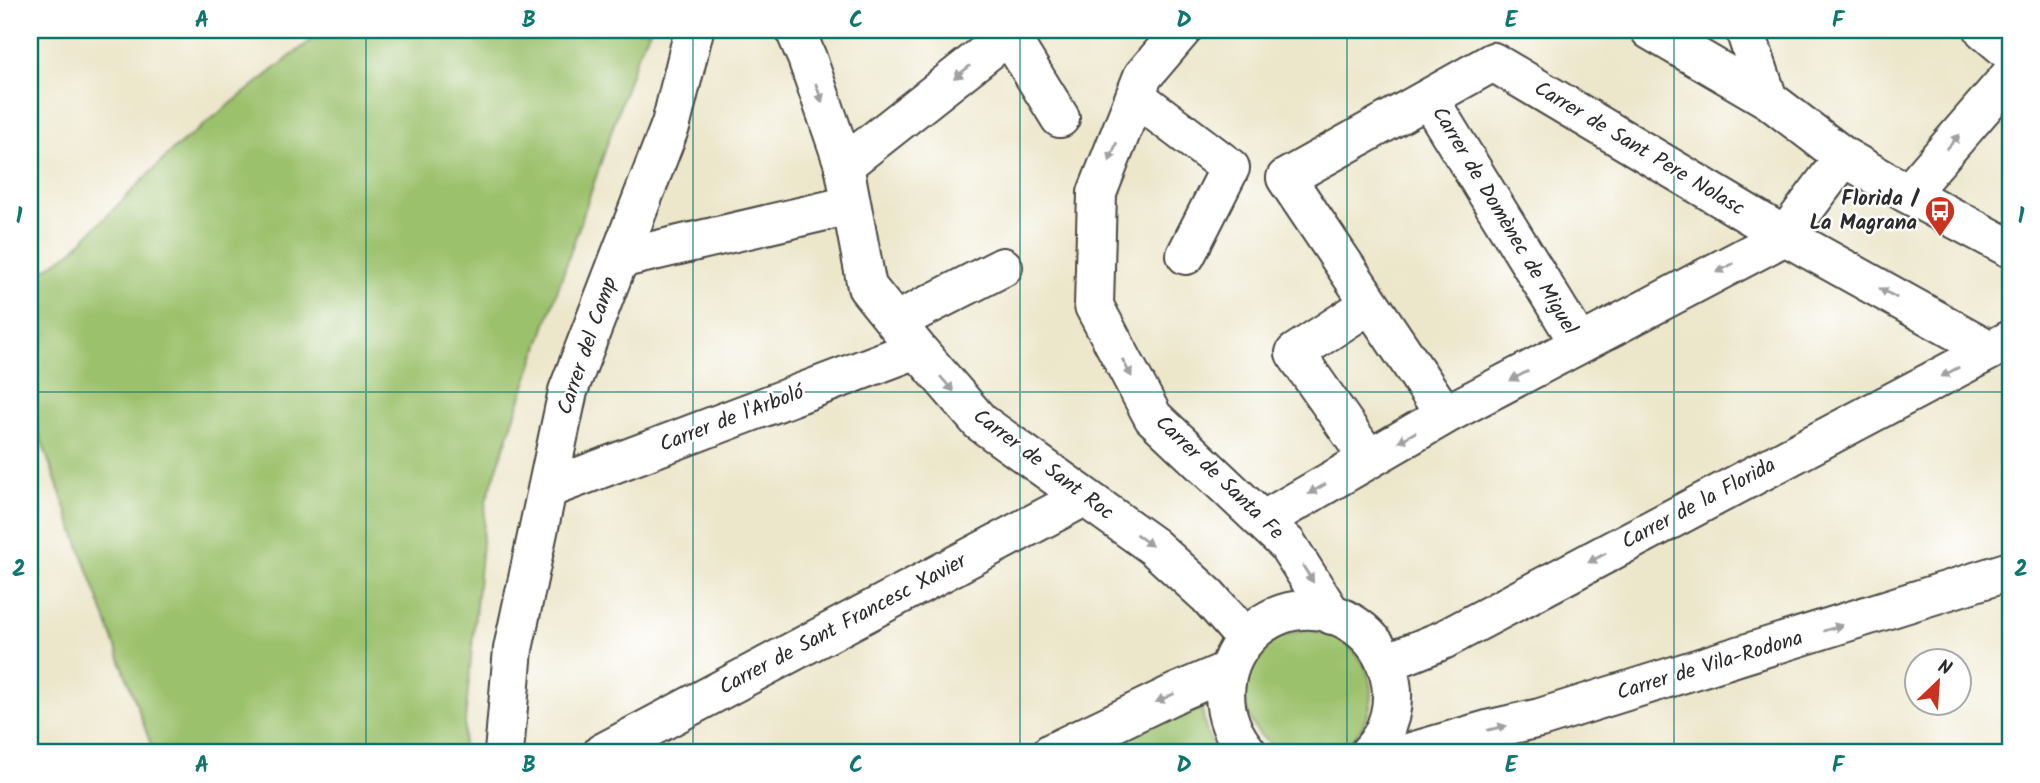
<svg xmlns="http://www.w3.org/2000/svg" width="2040" height="783" font-family="Kalam,sans-serif">
<style>
.green{fill:#9cc16c;stroke:#64764c;stroke-width:2}
.lines{fill:none;stroke-linecap:round;stroke-linejoin:round}
.minor-casing{stroke:#484743;stroke-width:42}
.minor{stroke:#fff;stroke-width:38}
.oneway{fill:#a0a0a0}
.grid{fill:none;stroke:#0f766e;stroke-width:2;stroke-opacity:0.55}
.labels{text-anchor:middle;dominant-baseline:central;stroke-width:5;stroke-linejoin:round;paint-order:stroke}
.street-label{font-size:21px;fill:#2b2b2b;stroke:#fff}
.poi-label{font-size:21px;font-weight:bold;fill:#2b2b2b;stroke:#fff;text-anchor:end}
.neatline{fill:none;stroke:#0f766e;stroke-width:2.5}
.grid-label{font-size:23px;text-anchor:middle;font-weight:bold;fill:#0f766e}
</style>
<rect width="100%" height="100%" fill="#fff"/>
<filter id="ink" filterUnits="userSpaceOnUse"><feTurbulence type="fractalNoise" baseFrequency=".0143" numOctaves="2"/><feDisplacementMap in="SourceGraphic" scale="14" xChannelSelector="R" yChannelSelector="G"/><feConvolveMatrix kernelMatrix="1 2 1 2 8 2 1 2 1" color-interpolation-filters="sRGB"/></filter>
<filter id="wash" filterUnits="userSpaceOnUse"><feTurbulence type="fractalNoise" baseFrequency=".00686" numOctaves="4" result="noise"/><feDisplacementMap in="SourceGraphic" scale="28" xChannelSelector="R" yChannelSelector="G"/><feGaussianBlur stdDeviation="1.57" result="paint"/><feColorMatrix in="noise" values="0 0 0 0 0 0 0 0 0 0 0 0 0 0 0 0 0 1.4 0 .05"/><feComposite in="paint" operator="in"/></filter>
<g filter="url(#wash)">
<rect width="100%" height="100%" fill="#ece6ca"/>
<path class="green" d="M 324,30 L 650,30 L 637,56 L 486,501 L 462,753 L 154,753 L 30,409 L 30,280 L 72,251 L 175,148 Z
M1245 694a63 63 0 1 1 126 0a63 63 0 1 1-126 0Z
M 1200,700 L 1207,734 L 1218,753 L 1086,753 Z"/>
</g>
<g filter="url(#ink)">
<g class="lines">
<g class="minor-casing">
<path id="minor" d="M 795,30 L 807,58 L 844,165 L 867,287 L 917,349 L 980,422 L 1153,546 L 1208,596 L 1246,639
M 1182,30 L 1143,76 L 1097,193 L 1094,306 L 1153,417 L 1287,544 L 1332,615
M 1650,30 L 1768,99 L 1844,157 L 1908,194 L 2010,248
M 1745,30 L 1768,99
M 1984,30 L 2010,52
M 1009,35 L 1060,118
M 1135,96 L 1230,168 L 1186,255
M 1429,99 L 1579,343
M 844,165 L 1015,30
M 1908,194 L 2010,76
M 619,259 L 851,205
M 895,322 L 1003,267
M 1445,415 L 1286,178 L 1493,62 L 1785,236 L 1990,350
M 1369,459 L 1295,353 L 1370,304
M 547,489 L 917,349
M 1264,520 L 1445,415 L 1785,236 L 1844,157
M 1386,663 L 1443,640 L 2008,341
M 504,753 L 513,649 L 568,391 L 671,124 L 694,30
M 602,753 L 1084,497
M 1051,753 L 1178,692 L 1227,671
M 1248,753 C 1181,674 1275,569 1356,626 C 1373,638 1384,654 1389,674 C 1397,702 1389,732 1369,753
M 1408,753 L 1491,729 L 1540,718 L 2010,571"/>
</g>
<use href="#minor" class="minor"/>
</g>
<defs><path id="oneway-solid" d="M-6-.8H1V-3.2L6.5 0L1 3.2V.8H-6Z" transform="scale(1.75)"/></defs>
<g class="oneway">
<use href="#oneway-solid" transform="translate(962 72) rotate(142)"/>
<use href="#oneway-solid" transform="translate(819 93) rotate(71)"/>
<use href="#oneway-solid" transform="translate(1953 142) rotate(-49)"/>
<use href="#oneway-solid" transform="translate(1113 152) rotate(111)"/>
<use href="#oneway-solid" transform="translate(1725 268) rotate(152)"/>
<use href="#oneway-solid" transform="translate(1888 293) rotate(-151)"/>
<use href="#oneway-solid" transform="translate(1127 368) rotate(62)"/>
<use href="#oneway-solid" transform="translate(1950 372) rotate(152)"/>
<use href="#oneway-solid" transform="translate(1519 376) rotate(152)"/>
<use href="#oneway-solid" transform="translate(947 384) rotate(49)"/>
<use href="#oneway-solid" transform="translate(1407 437) rotate(150)"/>
<use href="#oneway-solid" transform="translate(1317 489) rotate(150)"/>
<use href="#oneway-solid" transform="translate(1144 540) rotate(36)"/>
<use href="#oneway-solid" transform="translate(1597 558) rotate(152)"/>
<use href="#oneway-solid" transform="translate(1308 574) rotate(58)"/>
<use href="#oneway-solid" transform="translate(1833 628) rotate(-17)"/>
<use href="#oneway-solid" transform="translate(1165 698) rotate(155)"/>
<use href="#oneway-solid" transform="translate(1497 728) rotate(-13)"/>
</g>
</g>
<path class="grid" d="M 366,30 L 366,753M 693,30 L 693,753M 1020,30 L 1020,753M 1347,30 L 1347,753M 1674,30 L 1674,753M 30,392 L 2010,392"/>
<defs>
<g id="bus-pin" transform="scale(1.575)"><path d="M0 17L-7.5 6A9.5 9.5 0 1 1 7.5 6Z" fill="#c8321e" stroke="#fff"/><path d="M-5-6H5V4H4V6H2V4H-2V6H-4V4H-5ZM-3.5-4V0h7V-4ZM-3.5 1.2v1.5H-2V1.2ZM2 1.2v1.5H3.5V1.2Z" fill="#fff"/></g>
</defs>
<g fill-rule="evenodd">
<use href="#bus-pin" x="1940" y="211"/>
</g>
<g class="labels">
<g class="street-label">
<text transform="translate(1639 149) rotate(31)">Carrer de Sant Pere Nolasc</text>
<text transform="translate(1504 221) rotate(59)">Carrer de Domènec de Miguel</text>
<text transform="translate(588 346) rotate(-71)">Carrer del Camp</text>
<text transform="translate(732 419) rotate(-21)">Carrer de l'Arboló</text>
<text transform="translate(1043 465) rotate(37)">Carrer de Sant Roc</text>
<text transform="translate(1219 478) rotate(44)">Carrer de Santa Fe</text>
<text transform="translate(1699 504) rotate(-28)">Carrer de la Florida</text>
<text transform="translate(843 625) rotate(-28)">Carrer de Sant Francesc Xavier</text>
<text transform="translate(1710 666) rotate(-17)">Carrer de Vila-Rodona</text>
</g>
<g class="poi-label">
<text x="1917" y="199">Florida /<tspan x="1917" dy="24">La Magrana</tspan></text>
</g>
</g>
<rect width="2040" height="783" fill="none" stroke="#fff" stroke-width="77"/>
<g transform="translate(1938 682) rotate(25)"><circle r="33" fill="#ffffff" stroke="#aaaaaa" stroke-width="2"/>
<path d="M0-5L12 26L0 18L-12 26Z" fill="#c8321e"/>
<text y="-10" font-size="19" font-weight="bold" text-anchor="middle" fill="#2b2b2b">N</text>
</g>
<rect x="38" y="38" width="1964" height="706" class="neatline"/>
<g class="grid-label">
<text x="202" y="27">A</text>
<text x="529" y="27">B</text>
<text x="856" y="27">C</text>
<text x="1184" y="27">D</text>
<text x="1511" y="27">E</text>
<text x="1838" y="27">F</text>
<text x="19" y="223">1</text>
<text x="2021" y="223">1</text>
<text x="19" y="576">2</text>
<text x="2021" y="576">2</text>
<text x="202" y="772">A</text>
<text x="529" y="772">B</text>
<text x="856" y="772">C</text>
<text x="1184" y="772">D</text>
<text x="1511" y="772">E</text>
<text x="1838" y="772">F</text>
</g>
</svg>
